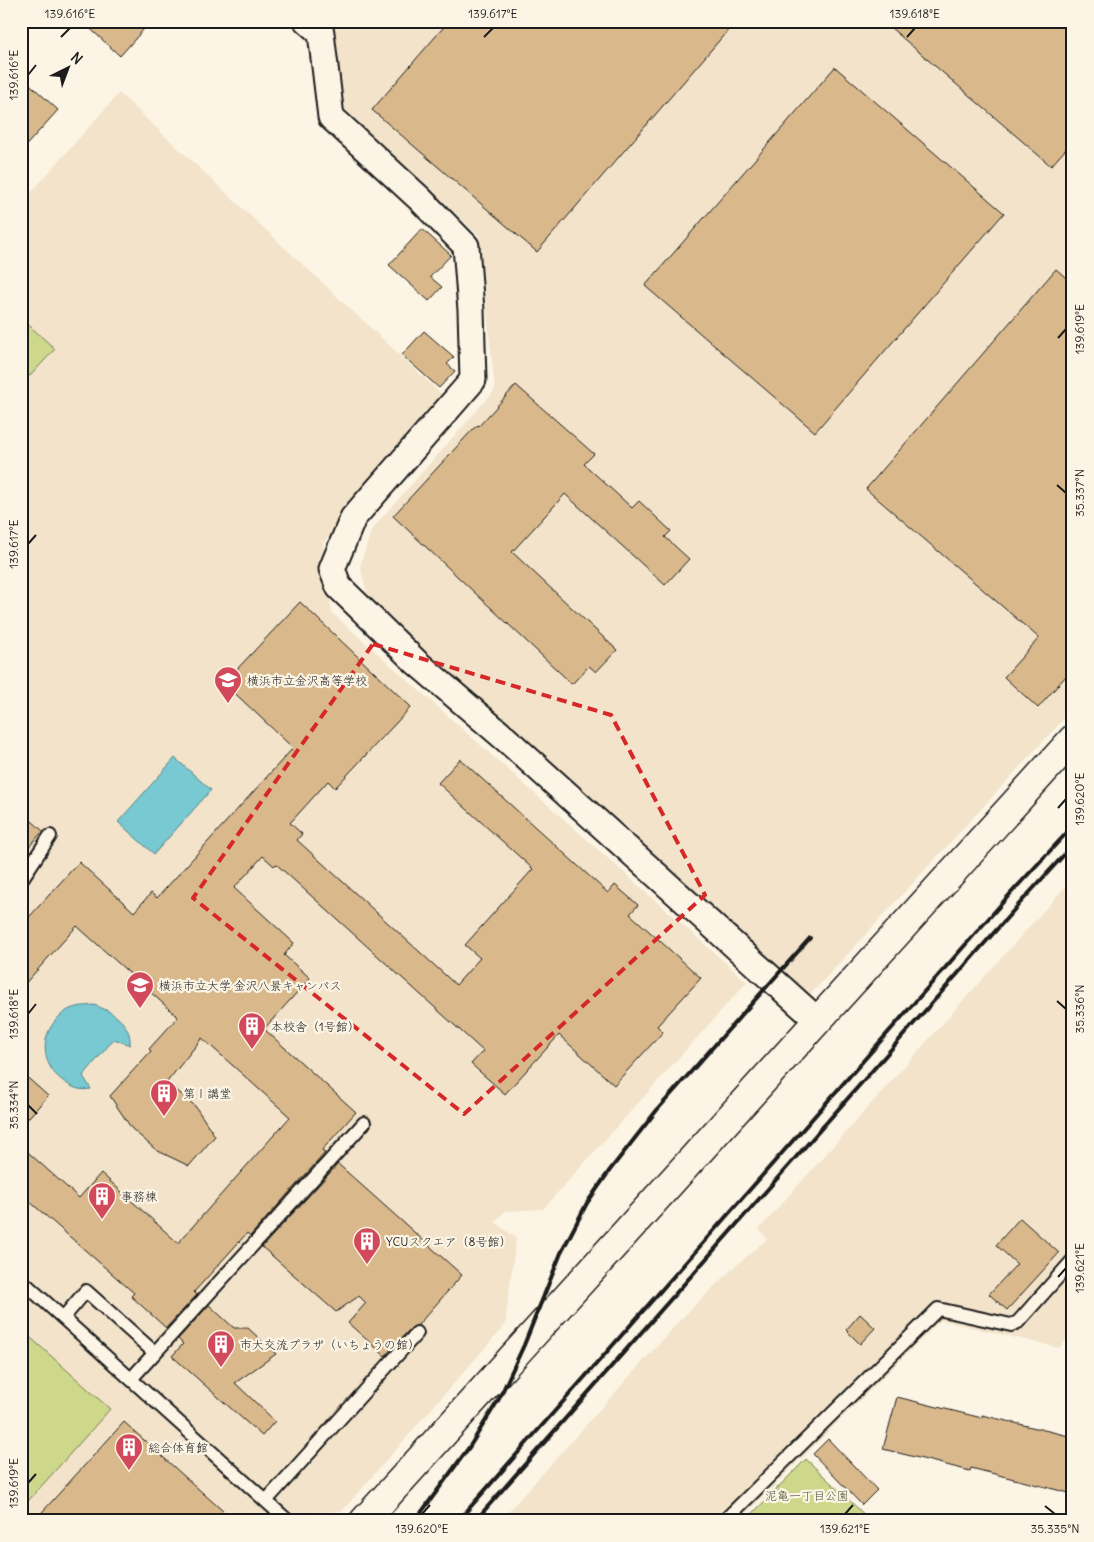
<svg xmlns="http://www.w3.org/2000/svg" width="1094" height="1542" font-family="Delius,'Klee One',sans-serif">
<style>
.built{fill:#f2e3ca}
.green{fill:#cdd88b;stroke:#747a54}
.water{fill:#78c9d2;stroke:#538489}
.building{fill:#d9b98c;stroke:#1c1c1c}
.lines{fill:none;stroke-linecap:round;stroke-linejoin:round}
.lane-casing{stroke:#1c1c1c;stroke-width:16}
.street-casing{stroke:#1c1c1c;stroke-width:29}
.secondary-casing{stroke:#1c1c1c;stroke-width:31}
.lane{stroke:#fcf5e5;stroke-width:12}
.street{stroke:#fcf5e5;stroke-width:25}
.secondary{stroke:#fcf5e5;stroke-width:28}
.rail{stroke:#1c1c1c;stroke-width:4}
.marked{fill:none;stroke:#d62828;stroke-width:4;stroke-dasharray:10 6;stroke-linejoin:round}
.ticks{fill:none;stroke:#1c1c1c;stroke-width:2}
.labels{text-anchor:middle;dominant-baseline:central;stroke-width:4.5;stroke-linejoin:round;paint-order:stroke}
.poi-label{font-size:12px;fill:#1c1c1c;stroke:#fcf5e5;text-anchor:start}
.park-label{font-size:12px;fill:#51543d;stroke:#fcf5e5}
.neatline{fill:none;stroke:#1c1c1c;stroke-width:2}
.ticks-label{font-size:12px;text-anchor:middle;fill:#1c1c1c}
</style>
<rect width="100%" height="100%" fill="#fcf5e5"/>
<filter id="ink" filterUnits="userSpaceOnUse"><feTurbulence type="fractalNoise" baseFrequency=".02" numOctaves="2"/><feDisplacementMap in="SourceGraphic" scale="10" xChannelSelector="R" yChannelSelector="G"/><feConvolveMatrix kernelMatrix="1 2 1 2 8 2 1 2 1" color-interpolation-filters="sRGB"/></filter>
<g filter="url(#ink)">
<path class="built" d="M 329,21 L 1073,21 L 1073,709 L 808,997 L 369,602 L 360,566 L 372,529 L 495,390 L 479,236 L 345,110 L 331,23 Z
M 119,93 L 450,402 L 323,543 L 332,613 L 747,982 L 543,1209 L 505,1211 L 495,1222 L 516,1238 L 505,1325 L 342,1511 L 311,1513 L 305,1521 L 21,1521 L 21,204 Z
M 1073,878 L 1073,1332 L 1059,1348 L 941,1320 L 738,1521 L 500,1521 L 681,1319 L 730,1271 L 767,1239 L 759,1229 Z"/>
<path class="green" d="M 21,318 L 55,349 L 30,376 L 21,368 Z
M 21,1329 L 110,1409 L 21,1509 Z
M 806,1459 L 871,1521 L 745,1521 Z"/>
<path class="water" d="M 175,758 L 211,790 L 154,854 L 118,822 Z
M 94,1005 C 112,1011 132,1024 130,1045 L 114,1039 L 83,1076 L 91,1089 C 79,1091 73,1088 63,1081 C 37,1062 40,1027 68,1010 C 75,1006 85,1006 94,1005 Z"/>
<path class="building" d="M 82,21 L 151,21 L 120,56 Z
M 449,21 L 736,21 L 537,252 L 372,110 Z
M 883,21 L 1073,21 L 1073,141 L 1051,166 Z
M 835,67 L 1004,213 L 815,432 L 645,286 Z
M 21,76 L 58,110 L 21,151 Z
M 422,229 L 451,255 L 430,277 L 442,287 L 429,301 L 389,265 Z
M 1056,269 L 1073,284 L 1073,668 L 1038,708 L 1004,677 L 1039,638 L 866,489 Z
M 424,331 L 454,357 L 447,364 L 455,371 L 439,388 L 402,355 Z
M 516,385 L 594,454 L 584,464 L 632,508 L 639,501 L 671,531 L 665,537 L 689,559 L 665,585 L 565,494 L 512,552 L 617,650 L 596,672 L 589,666 L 572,684 L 393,516 L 474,428 L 478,425 L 479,426 Z
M 300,602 L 411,707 L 335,788 L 328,781 L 290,823 L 302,834 L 297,840 L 456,985 L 480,958 L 465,945 L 533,869 L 438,783 L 460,759 L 608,893 L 615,885 L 638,905 L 630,914 L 701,978 L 657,1026 L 663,1032 L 614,1085 L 559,1035 L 505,1094 L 471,1064 L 483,1051 L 276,864 L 274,866 L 263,856 L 234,888 L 294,943 L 284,955 L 310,978 L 264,1029 L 356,1112 L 322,1150 L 325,1153 L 250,1236 L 247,1233 L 194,1292 L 197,1295 L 166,1328 L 131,1296 L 134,1293 L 21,1194 L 21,1146 L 79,1198 L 101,1173 L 178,1243 L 290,1117 L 202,1038 L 167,1082 L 195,1106 L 215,1136 L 189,1166 L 156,1150 L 132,1129 L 110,1096 L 151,1051 L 149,1049 L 178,1017 L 77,926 L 21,988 L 21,926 L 79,862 L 134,912 L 151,893 L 157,898 L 293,748 L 224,683 Z
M 21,811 L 43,831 L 21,856 Z
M 21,1072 L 48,1096 L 21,1126 Z
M 338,1164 L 462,1275 L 418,1325 L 411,1328 L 385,1356 L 348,1323 L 366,1303 L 359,1296 L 336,1312 L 262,1247 Z
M 1020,1218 L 1059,1253 L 1007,1310 L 989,1294 L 1017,1264 L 996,1245 Z
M 209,1305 L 234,1328 L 248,1328 L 276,1354 L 235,1383 L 275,1421 L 262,1436 L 172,1356 L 183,1344 L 178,1339 Z
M 860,1314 L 875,1328 L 860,1344 L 846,1330 Z
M 897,1397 L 982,1418 L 982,1415 L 1073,1437 L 1073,1494 L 971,1468 L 970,1471 L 883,1449 Z
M 124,1422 L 234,1521 L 34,1521 Z
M 828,1439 L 877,1490 L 862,1505 L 813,1454 Z"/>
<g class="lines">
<g class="lane-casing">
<path id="lane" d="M 21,880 L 50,836
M 21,1280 L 288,1521
M 63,1318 L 86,1291 L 155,1353
M 131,1379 L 364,1123
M 266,1501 L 417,1333
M 724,1521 L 938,1309 L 1011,1325 L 1018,1322 L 1073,1260"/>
</g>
<g class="street-casing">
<path id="street" d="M 307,21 L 321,33 L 331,117 L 420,199 L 466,246 L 471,310 L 473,380 L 353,518 L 332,569 L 339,587 L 416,662 L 507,740 L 817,1020"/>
</g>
<g class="secondary-casing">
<path id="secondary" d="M 364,1521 L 1073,739"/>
</g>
<use href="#lane" class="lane"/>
<use href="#street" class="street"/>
<use href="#secondary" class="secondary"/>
<path class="rail" d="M 415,1521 L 470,1446 L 499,1399 L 524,1345 L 561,1253 L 587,1203 L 610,1170 L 657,1110 L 810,938
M 458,1521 L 1011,893 L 1073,826
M 475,1521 L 1021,902 L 1073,845"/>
</g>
</g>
<path class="marked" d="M 373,644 L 611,715 L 705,895 L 464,1114 L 193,898 Z"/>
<path class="ticks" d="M 61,37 L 70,28M 484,37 L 493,28M 907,37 L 915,28M 28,75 L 36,65M 1058,338 L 1066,329M 1057,485 L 1066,493M 28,544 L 36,535M 1058,808 L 1066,799M 1057,1001 L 1066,1009M 28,1014 L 36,1004M 28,1105 L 37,1114M 1058,1277 L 1066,1268M 28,1483 L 36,1474M 1045,1506 L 1055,1514M 422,1514 L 430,1505M 845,1514 L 853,1505"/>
<defs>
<g id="school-pin" transform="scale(1.4375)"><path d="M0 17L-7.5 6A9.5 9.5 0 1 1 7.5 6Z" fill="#d1495b" stroke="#fcf5e5"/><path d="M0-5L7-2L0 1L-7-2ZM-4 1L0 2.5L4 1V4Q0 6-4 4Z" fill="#fff"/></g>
<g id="university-pin" transform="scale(1.4375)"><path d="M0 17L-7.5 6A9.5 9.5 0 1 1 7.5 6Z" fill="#d1495b" stroke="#fcf5e5"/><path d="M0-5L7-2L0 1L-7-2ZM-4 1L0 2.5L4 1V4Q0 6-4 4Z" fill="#fff"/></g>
<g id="building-pin" transform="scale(1.4375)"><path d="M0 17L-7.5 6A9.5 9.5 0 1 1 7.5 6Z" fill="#d1495b" stroke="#fcf5e5"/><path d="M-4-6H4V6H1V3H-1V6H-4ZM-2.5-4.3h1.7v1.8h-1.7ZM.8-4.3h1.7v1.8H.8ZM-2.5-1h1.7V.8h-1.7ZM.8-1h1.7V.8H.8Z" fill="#fff"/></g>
</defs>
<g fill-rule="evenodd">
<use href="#school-pin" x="228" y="680"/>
<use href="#university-pin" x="140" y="985"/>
<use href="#building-pin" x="252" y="1026"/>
<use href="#building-pin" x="164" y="1093"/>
<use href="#building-pin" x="102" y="1196"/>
<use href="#building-pin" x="367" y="1241"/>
<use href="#building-pin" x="221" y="1344"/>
<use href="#building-pin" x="129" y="1447"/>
</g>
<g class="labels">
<g class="poi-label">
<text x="247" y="680">横浜市立金沢高等学校</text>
<text x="159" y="985">横浜市立大学 金沢八景キャンパス</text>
<text x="271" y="1026">本校舎（1号館）</text>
<text x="183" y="1093">第Ⅰ講堂</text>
<text x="121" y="1196">事務棟</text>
<text x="386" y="1241">YCUスクエア（8号館）</text>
<text x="240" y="1344">市大交流プラザ（いちょうの館）</text>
<text x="148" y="1447">総合体育館</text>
</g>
<g class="park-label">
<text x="807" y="1495">泥亀一丁目公園</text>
</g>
</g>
<rect width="1094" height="1542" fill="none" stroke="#fcf5e5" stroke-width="55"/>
<g transform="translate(68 68) rotate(42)" stroke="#fcf5e5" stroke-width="4" paint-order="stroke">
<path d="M0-4L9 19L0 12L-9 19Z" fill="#1c1c1c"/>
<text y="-8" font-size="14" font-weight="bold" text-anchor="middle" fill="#1c1c1c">N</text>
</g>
<rect x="28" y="28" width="1038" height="1486" class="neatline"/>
<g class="ticks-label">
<text x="70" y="18">139.616°E</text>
<text x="493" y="18">139.617°E</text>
<text x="915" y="18">139.618°E</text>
<text transform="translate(14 75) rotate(-90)" y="4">139.616°E</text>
<text transform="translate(1080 329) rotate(-90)" y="4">139.619°E</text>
<text transform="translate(1080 493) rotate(-90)" y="4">35.337°N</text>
<text transform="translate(14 544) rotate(-90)" y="4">139.617°E</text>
<text transform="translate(1080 799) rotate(-90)" y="4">139.620°E</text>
<text transform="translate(1080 1009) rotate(-90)" y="4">35.336°N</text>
<text transform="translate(14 1014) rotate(-90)" y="4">139.618°E</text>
<text transform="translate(14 1105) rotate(-90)" y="4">35.334°N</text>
<text transform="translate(1080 1268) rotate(-90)" y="4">139.621°E</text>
<text transform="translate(14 1483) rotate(-90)" y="4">139.619°E</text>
<text x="422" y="1533">139.620°E</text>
<text x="845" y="1533">139.621°E</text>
<text x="1055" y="1533">35.335°N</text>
</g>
</svg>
